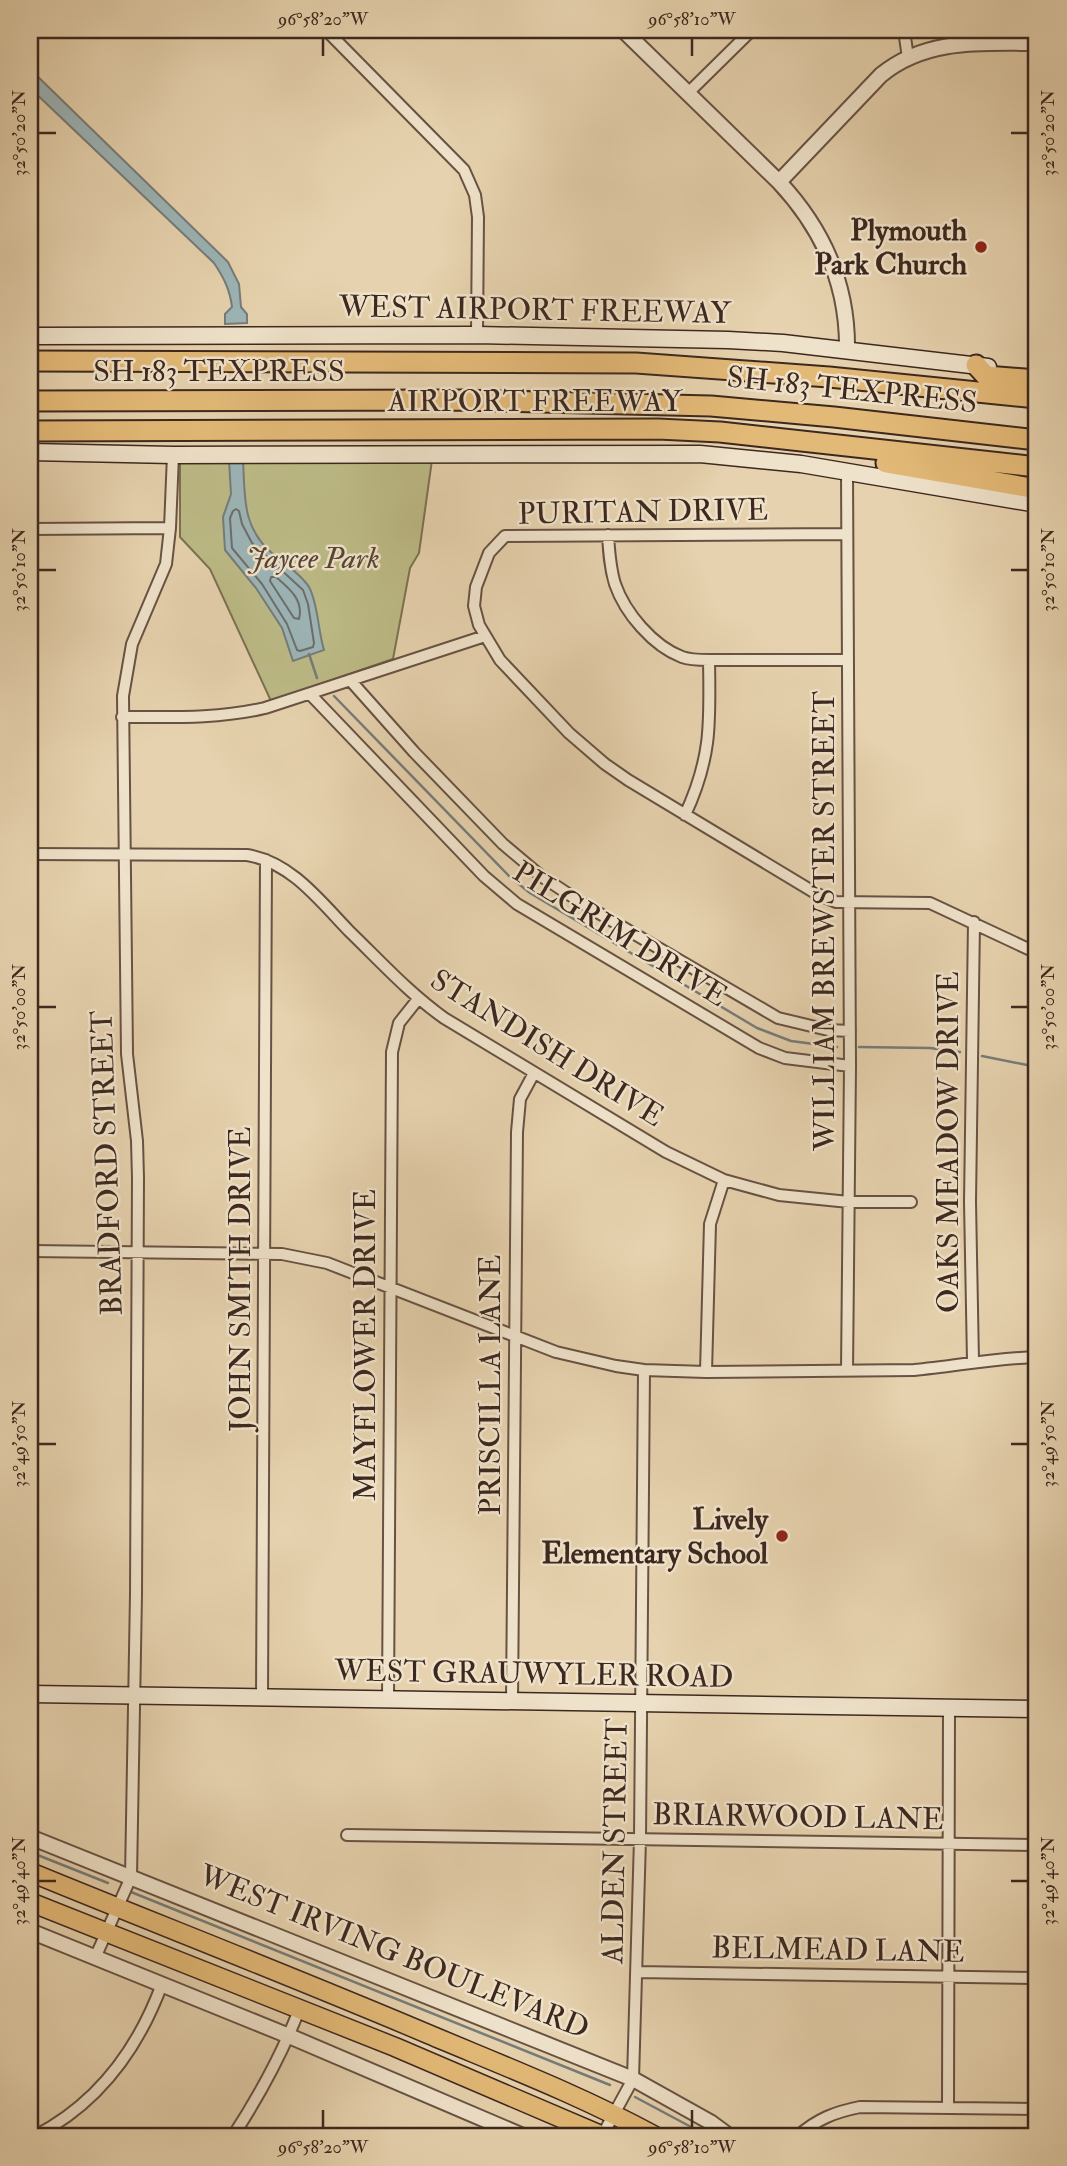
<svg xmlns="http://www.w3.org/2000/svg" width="1067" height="2166" font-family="'IM FELL Double Pica',serif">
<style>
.green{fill:#bcba86;stroke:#7c7152;stroke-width:2}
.water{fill:#9cb4b6;stroke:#767c7a;stroke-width:2}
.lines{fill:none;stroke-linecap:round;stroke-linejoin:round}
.shore{stroke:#6c6e6a;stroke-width:2}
.stream{stroke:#767c7a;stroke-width:2.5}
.minor-casing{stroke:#675243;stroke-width:14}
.tertiary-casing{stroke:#675243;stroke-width:18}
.secondary-casing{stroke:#3d281f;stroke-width:19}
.primary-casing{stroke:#3d281f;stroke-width:21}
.motorway-casing{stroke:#3d281f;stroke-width:23}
.minor{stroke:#efe2ca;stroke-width:10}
.tertiary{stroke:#efe2ca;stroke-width:14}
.secondary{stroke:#efe2ca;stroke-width:16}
.primary{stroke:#e3b977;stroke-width:18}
.motorway{stroke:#e3b977;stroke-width:19}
.ticks{fill:none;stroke:#3d281f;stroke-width:2.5}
.poi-dot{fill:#8f2418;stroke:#efe2ca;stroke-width:2.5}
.labels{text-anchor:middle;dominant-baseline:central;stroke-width:5;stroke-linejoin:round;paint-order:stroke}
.poi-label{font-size:30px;font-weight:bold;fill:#3d281f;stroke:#efe2ca;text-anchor:end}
.street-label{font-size:30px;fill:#3d281f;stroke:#efe2ca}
.park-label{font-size:30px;font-style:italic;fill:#564534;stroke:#efe2ca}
.neatline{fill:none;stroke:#3d281f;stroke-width:2.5}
.ticks-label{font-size:18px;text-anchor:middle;fill:#3d281f}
</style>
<rect width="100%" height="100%" fill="#e6d2ae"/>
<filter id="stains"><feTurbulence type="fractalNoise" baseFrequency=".00286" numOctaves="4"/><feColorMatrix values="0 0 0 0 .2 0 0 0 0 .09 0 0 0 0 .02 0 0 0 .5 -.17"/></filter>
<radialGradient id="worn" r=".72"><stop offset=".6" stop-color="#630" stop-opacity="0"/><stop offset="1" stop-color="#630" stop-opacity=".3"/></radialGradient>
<path class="green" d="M 180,460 L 432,460 L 419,553 L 410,568 L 393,659 L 271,701 L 210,569 L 180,537 Z"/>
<path class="water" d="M 30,69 L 228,262 L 239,284 L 241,307 L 247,314 L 247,323 L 225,324 L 225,314 L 232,307 C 230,290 224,278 214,263 L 30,88 Z
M 229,460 L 243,460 C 245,498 242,528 273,554 C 285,564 301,574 309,587 C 318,603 318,631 324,650 L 293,661 L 282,628 L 256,588 L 225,550 L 223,517 L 231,494 Z"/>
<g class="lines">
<path class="shore" d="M 236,509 L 239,511 L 242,524 L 252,543 L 303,590 L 308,604 L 314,643 L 313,647 L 300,651 L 297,650 L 287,624 L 262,584 L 232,548 L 230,518 L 233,511 Z
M 271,577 L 276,577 C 289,588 304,600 299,619 L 294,618 L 270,581 Z"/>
<path class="stream" d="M 309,654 L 317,678
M 334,696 L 510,877 L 530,893 L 757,1028 L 791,1041 L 837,1047
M 859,1047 L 930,1048 L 960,1052
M 982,1056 L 1037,1067
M 30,1852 L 108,1883
M 131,1892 L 610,2085
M 635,2097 L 708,2136"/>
<g class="minor-casing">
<path id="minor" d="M 326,30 L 464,170 L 475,195 L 478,217 L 477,335
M 904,30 L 908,58
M 688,93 L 752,30
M 847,471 L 850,1066 L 847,1371
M 30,529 L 170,528
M 847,534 L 505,536 L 489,553 L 476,587 L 474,606 L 479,625 L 500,660 L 569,733 L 605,764 L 628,780 L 817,894 L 836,902 L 930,903 L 1037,953
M 608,535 C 609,552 610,568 615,584 C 625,613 653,646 682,657 C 690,660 700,660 709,660 L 847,660
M 350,680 L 414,752 L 503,844 L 541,876 L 585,905 L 778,1018 L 828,1030 L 850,1031
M 310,694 L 484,876 L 517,904 L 759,1048 L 785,1058 L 850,1066
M 122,717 C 171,717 218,719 265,708 L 485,636
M 685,815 C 712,757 710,722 709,660
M 30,854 L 247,855 C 291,862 320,901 349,931 C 380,961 409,993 444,1018 L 666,1152 L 724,1180 L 779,1195 L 849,1202 L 911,1202
M 30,1251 L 282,1254 L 327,1263 L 556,1352 L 616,1366 L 644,1370 L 706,1372 L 914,1370 C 956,1366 996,1358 1037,1357
M 973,1361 L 970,1202 L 974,922
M 706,1372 L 710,1224 L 724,1180
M 262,1698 L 266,860
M 388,1699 L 392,1052 L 399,1023 L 418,999
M 512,1701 L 517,1132 L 520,1099 L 534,1073
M 347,1835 L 1037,1845
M 95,1958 L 131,1877 L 136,1594 L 138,1178 L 137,1141 L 127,1054 L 123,696 L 132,644 L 166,564 L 170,528 L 173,455
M 637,1972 L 1037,1978
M 948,2108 L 949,1708
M 35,2136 C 97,2104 138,2049 162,1984
M 233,2136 C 259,2096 282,2054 299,2010
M 602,2136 L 633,2079 L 640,1839 L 644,1370
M 798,2136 C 817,2119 835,2112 860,2107 L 1037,2109"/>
</g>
<g class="tertiary-casing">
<path id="tertiary" d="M 623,30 L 779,182 C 823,229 848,285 847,350
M 779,182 L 881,75 C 926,38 982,43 1037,43
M 30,1837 L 633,2079 L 710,2122 L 729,2136
M 30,1931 L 289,2036 L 523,2136"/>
</g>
<g class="secondary-casing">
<path id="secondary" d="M 30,336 L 477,335 L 728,340 L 783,343 L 988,367
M 30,452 L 173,455 L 700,454 L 801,464 L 1037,504
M 30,1694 L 1037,1709"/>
</g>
<g class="primary-casing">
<path id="primary" d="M 30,1872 C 162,1926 296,1978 428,2034 C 504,2066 582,2096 655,2136
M 30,1902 L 395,2047 L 603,2136"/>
</g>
<g class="motorway-casing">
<path id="motorway" d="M 30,361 L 636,363 L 829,377 L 1037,398
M 976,365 L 986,376 L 1037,380
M 30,401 L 461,400 L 711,406 L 834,417 L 1037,440
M 30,431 L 658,429 L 720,432 L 1037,467
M 886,463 L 1037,489"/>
</g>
<use href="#minor" class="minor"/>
<use href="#tertiary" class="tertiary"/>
<use href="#secondary" class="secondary"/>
<use href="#primary" class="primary"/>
<use href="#motorway" class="motorway"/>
</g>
<path class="ticks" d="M 323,38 L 323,56M 692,38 L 692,56M 38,133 L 56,133M 1011,133 L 1028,133M 38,570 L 56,570M 1011,570 L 1028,570M 38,1007 L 56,1007M 1011,1007 L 1028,1007M 38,1444 L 56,1444M 1011,1444 L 1028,1444M 38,1881 L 56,1881M 1011,1881 L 1028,1881M 323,2110 L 323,2128M 692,2110 L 692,2128"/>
<g class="poi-dot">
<circle cx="981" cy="247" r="7"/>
<circle cx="782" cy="1536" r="7"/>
</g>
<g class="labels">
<g class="poi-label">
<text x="967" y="230">Plymouth<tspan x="967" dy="34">Park Church</tspan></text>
<text x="768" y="1519">Lively<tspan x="768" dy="34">Elementary School</tspan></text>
</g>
<g class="street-label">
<text transform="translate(535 310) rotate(1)">WEST AIRPORT FREEWAY</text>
<text x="219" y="371">SH 183 TEXPRESS</text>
<text transform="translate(852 390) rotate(6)">SH 183 TEXPRESS</text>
<text x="535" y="401">AIRPORT FREEWAY</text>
<text transform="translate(643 512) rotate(-1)">PURITAN DRIVE</text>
<text transform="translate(824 921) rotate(-90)">WILLIAM BREWSTER STREET</text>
<text transform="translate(620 934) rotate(32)">PILGRIM DRIVE</text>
<text transform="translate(547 1048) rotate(32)">STANDISH DRIVE</text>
<text transform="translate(948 1142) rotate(-90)">OAKS MEADOW DRIVE</text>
<text transform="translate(107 1163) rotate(-92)">BRADFORD STREET</text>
<text transform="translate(240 1279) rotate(-90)">JOHN SMITH DRIVE</text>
<text transform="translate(365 1345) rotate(-90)">MAYFLOWER DRIVE</text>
<text transform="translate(490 1385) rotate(-90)">PRISCILLA LANE</text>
<text transform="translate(534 1674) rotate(1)">WEST GRAUWYLER ROAD</text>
<text transform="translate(798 1817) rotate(1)">BRIARWOOD LANE</text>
<text transform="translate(615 1841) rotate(-89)">ALDEN STREET</text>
<text transform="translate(838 1950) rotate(1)">BELMEAD LANE</text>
<text transform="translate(394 1952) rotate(22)">WEST IRVING BOULEVARD</text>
</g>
<g class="park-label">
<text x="313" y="558">Jaycee Park</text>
</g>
</g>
<rect width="1067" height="2166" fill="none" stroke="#e6d2ae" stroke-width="77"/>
<rect x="38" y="38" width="990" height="2090" class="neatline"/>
<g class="ticks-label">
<text x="323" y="25">96°58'20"W</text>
<text x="692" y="25">96°58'10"W</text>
<text transform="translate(19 133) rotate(-90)" y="6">32°50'20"N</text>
<text transform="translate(1048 133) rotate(-90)" y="6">32°50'20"N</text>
<text transform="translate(19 570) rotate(-90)" y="6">32°50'10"N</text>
<text transform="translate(1048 570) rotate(-90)" y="6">32°50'10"N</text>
<text transform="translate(19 1007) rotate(-90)" y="6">32°50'00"N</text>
<text transform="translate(1048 1007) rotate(-90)" y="6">32°50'00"N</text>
<text transform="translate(19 1444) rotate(-90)" y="6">32°49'50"N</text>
<text transform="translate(1048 1444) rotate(-90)" y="6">32°49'50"N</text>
<text transform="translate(19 1881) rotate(-90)" y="6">32°49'40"N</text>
<text transform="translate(1048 1881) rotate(-90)" y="6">32°49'40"N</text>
<text x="323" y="2153">96°58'20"W</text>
<text x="692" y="2153">96°58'10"W</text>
</g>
<rect width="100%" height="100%" filter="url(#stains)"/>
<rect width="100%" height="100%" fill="url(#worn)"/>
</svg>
